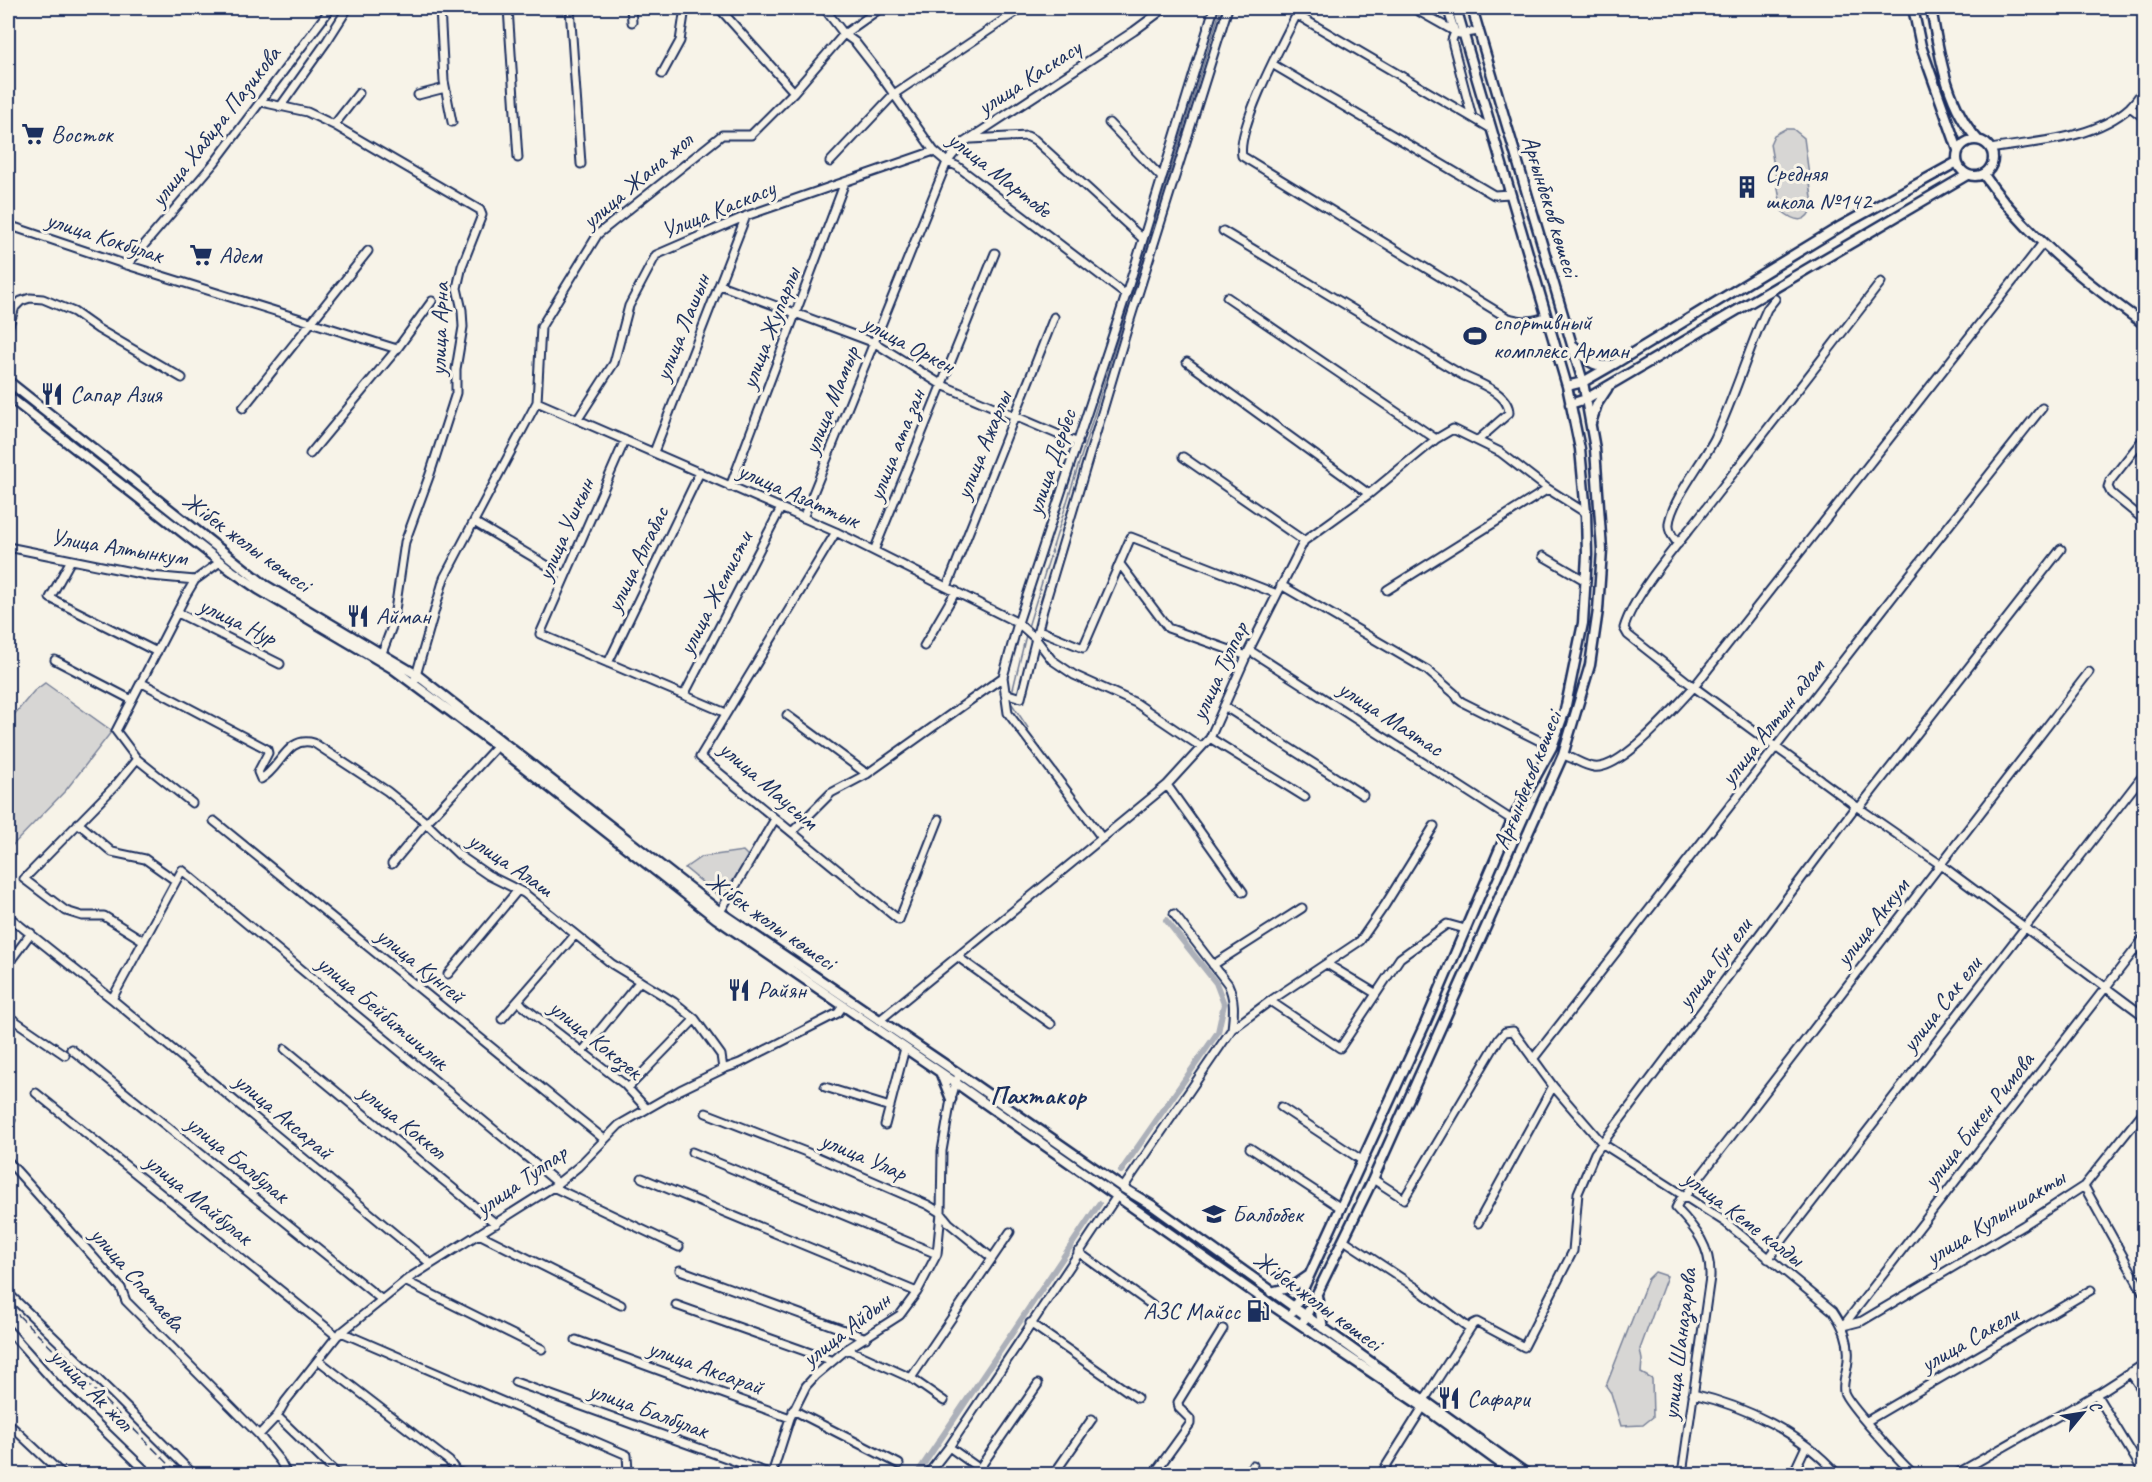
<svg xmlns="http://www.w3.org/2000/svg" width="2152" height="1482" font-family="Caveat,sans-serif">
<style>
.green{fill:#d7d6d4;stroke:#798299;stroke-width:1.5}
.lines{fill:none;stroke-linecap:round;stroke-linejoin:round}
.stream{stroke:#727c95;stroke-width:1.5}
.canal{stroke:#acb0b9;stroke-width:6}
.minor-casing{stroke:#1b2f5e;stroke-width:11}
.major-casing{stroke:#1b2f5e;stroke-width:13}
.minor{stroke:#f7f3e8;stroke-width:7}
.major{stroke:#f7f3e8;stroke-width:8}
.rail{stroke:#1b2f5e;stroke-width:1.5;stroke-dasharray:9 4.5;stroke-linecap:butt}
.labels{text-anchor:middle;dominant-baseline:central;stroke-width:6;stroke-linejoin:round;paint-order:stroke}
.street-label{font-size:24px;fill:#1b2f5e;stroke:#f7f3e8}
.poi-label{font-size:24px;fill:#1b2f5e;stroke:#f7f3e8;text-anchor:start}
.neighbourhood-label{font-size:26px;font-weight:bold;fill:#1b2f5e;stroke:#f7f3e8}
</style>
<rect width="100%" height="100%" fill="#f7f3e8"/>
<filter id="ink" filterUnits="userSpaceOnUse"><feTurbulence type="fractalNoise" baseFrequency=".0167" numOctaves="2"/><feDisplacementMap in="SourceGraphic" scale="12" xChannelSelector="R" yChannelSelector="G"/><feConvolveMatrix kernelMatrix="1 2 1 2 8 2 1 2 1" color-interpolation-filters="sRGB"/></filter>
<g filter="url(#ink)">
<path class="green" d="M 1785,129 L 1793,129 L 1804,138 L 1813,205 C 1807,224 1796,223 1782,211 L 1770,144 L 1774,135 Z
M 45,683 L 112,731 L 66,790 L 8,850 L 8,722 L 34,691 Z
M 743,851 L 750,858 L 725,901 L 685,868 L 701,857 Z
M 1655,1272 L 1667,1276 L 1640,1349 L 1642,1360 L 1641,1373 L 1652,1379 L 1653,1417 L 1643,1425 L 1621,1426 L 1611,1393 L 1606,1386 L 1648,1279 Z"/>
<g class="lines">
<path class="stream" d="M 1131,297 L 1221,8
M 1028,627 L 1128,306
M 1013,689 L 1026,635
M 1012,704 L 1028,728"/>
<path class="canal" d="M 1121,1171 L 1218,1032 L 1224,1004 L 1216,983 L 1166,920
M 917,1474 L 1099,1204"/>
<g class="minor-casing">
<path id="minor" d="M 440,8 L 444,81 L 452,122
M 508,8 L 518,158
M 570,8 L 581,164
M 631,8 L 632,22
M 719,8 L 794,92
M 824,8 L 844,34 L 855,42 L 876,69 L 934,151 L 947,162 L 957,166 L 1126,295
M 1300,8 C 1286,36 1236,128 1242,156 L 1506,317 C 1521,322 1532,323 1547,316
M 1413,8 L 1459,34 L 1479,31
M 1447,8 L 1455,32 L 1452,40 L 1453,45 L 1472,117
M 1297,15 L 1490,128
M 1272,64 L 1494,195 L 1510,194
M 662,74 L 680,41 L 685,8
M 418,95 L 445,88
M 261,102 L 307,112 L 334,125 L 480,210 L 482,215 L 462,266 L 457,288 L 462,310 L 463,327 L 456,369 L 456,393 L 430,474 L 405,542 L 393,624 L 382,653
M 280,107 L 327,41 L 348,8
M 2130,107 L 2144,118
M 1109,123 L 1162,178
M 334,125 L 359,93
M 972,139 L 1027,136 L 1035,140 L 1143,239
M 1991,149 C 2037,141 2093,140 2130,107 C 2135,102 2140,95 2144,89
M 830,162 L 894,94 L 1022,8
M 8,225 L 127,265 L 397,349
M 1223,231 L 1462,375 C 1477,382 1509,393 1509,413 L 1478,440
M 127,265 L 215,162 L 331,8
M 1881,282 C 1822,359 1763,435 1703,512 C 1680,542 1634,593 1624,628 L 1628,635 L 1694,687 L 1856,806 L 1941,865 L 2144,1016
M 720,285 L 875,343 L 942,385 L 1078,443
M 1227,297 L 1436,439
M 8,328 L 15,307 L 21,301 L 30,298 L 43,299 L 74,312 L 98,329 L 182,378
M 1187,362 L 1369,494
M 537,402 L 836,532 L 1018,623 L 1036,639 L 1052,660 L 1074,675 L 1136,703 L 1201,747
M 243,408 L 368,251
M 578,419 L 614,363 L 629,306 L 656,255 L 746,216 L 934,151
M 2144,438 L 2110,481 L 2108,487 L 2111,493 L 2144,520
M 625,440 L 540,634 L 726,713
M 654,452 L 746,216
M 310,454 L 397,349 L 432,301
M 1183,457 L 1304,541
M 730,487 L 845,182
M 803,518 L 947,162 L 963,143 L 1134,31 L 1165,8
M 474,522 L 565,576
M 836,532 L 700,757 L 899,920 L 939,819
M 1678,544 C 1674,538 1668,532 1669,524 C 1671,501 1704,460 1715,438 C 1732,402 1744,364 1759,327 L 1767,309 L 1775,299
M 8,547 L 151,576 L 195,580 L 220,562
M 874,551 L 995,253
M 1543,556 L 1586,581
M 71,560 L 50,598 L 157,652
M 1120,564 L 1168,628 L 1247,656
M 1281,585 L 1427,670 L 1455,694 L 1458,699 L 1462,702 L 1552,747
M 947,587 L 1054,317
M 1387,590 L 1548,489
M 178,613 L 280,664
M 1039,630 L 1083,648 L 1131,537 L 1277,594
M 924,646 L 956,591
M 1249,650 L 1512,820
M 55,660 L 132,700
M 608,663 L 700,472
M 1003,677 L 1008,713 L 1102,838
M 415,679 L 444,578 L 537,402 L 541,327 L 598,234 L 722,135 L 751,135 L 794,92 L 844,34 L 881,8
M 142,683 L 267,749 L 268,753 L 258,772 L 261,779 C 281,768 287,735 314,743 L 387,791 L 423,820 L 459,855 L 488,875 L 524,893 L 612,964 L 674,1002 L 695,1019 L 721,1055 L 723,1069
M 1005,693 L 1021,698 L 1043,610 L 1129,323 L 1228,8
M 684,695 L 781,508
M 1224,706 L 1363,795
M 787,715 L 867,774
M 1210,738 L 1305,797
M 1563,755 C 1574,758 1584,766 1594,767 C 1621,771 1675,707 1694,687 L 2043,243
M 137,759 L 115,786 L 24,879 L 66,911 L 82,916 L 104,916 L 144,941
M 1167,785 L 1243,892
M 192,803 L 137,759 L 116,731 L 186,595 L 195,580
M 1859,808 L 2061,549
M 214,821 L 604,1139
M 78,823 L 112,852 L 145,859 L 176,881
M 792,832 L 831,793 L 867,774 L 1003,677 L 1018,623 L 1126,295 L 1214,8
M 392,864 L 426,823 L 497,746
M 720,912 L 775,819
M 8,916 L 112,999 L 431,1264
M 958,957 L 1051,1024
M 8,964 L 31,933
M 1327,964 L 1375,993
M 1213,965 L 1302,908
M 448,974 L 518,890
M 112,999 L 182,870 L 558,1183
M 519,1001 L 523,1006 L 624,1084 L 647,1109
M 1270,1001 L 1340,1048 L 1400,958 L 1447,924 L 1465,929
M 8,1016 L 65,1055
M 502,1019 L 575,935
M 880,1020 L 1167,785 L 1210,738 L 1249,650 L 1304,541 L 1369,494 L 1436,439 L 1453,429 L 1500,452 L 1548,489 L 1586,513
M 1232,1029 L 1270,1001 L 1360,941 L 1385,905 L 1434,826
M 71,1049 L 382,1300
M 285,1049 L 496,1224
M 582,1052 L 640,981
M 1533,1059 L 1905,581 L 2042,408
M 825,1087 L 890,1107
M 628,1088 L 695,1019
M 36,1093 L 337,1336
M 1281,1107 L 1363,1161
M 706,1113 L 806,1152 L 928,1205 L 941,1213 L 949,1223 L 992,1258
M 8,1118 L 11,1120
M 885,1125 L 905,1048
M 1250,1148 L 1341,1208
M 692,1152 L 937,1254
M 8,1161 L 121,1288 L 126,1301 L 259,1435 L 280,1461 L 287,1474
M 642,1178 L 917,1292
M 1373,1179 L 1404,1199 L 1499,1039 L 1505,1032 L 1513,1031 L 1553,1086 L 1603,1144 L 1725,1222 L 1833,1311 C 1843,1326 1850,1341 1848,1359 C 1848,1370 1842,1381 1844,1392 C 1847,1403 1903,1465 1914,1474
M 2084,1186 L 2144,1294
M 553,1187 L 679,1247
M 1123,1188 L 1232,1029 C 1234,1012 1235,999 1228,984 L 1174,914
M 1478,1223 L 1553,1086
M 479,1234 L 621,1305
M 1344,1240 L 1415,1287 L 1469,1328
M 1078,1252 L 1160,1311
M 1768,1259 L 2144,774
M 680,1270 L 866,1338
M 405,1281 L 542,1349
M 8,1293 L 112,1393 L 193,1474
M 676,1305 L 833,1361
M 1030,1323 L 1137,1398
M 1843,1326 L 2144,938
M 1843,1326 L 1862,1321 L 2024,1225 L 2084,1186 L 2144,1111
M 8,1330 L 56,1384 L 149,1474
M 341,1332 L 627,1455 L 628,1471 L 637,1474
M 576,1340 L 790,1418
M 847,1349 L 911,1378 L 944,1401
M 318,1360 L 449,1461 L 456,1471 L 464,1474
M 2130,1372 L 2144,1393
M 911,1378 L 1010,1232
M 515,1382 L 771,1474
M 1693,1394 C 1745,1406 1801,1433 1837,1474
M 2096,1394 L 2144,1473
M 1424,1400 L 1473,1324 L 1477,1322 L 1524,1347 L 1573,1251 L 1578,1193 L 1595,1153 L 1856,806
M 793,1410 L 899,1464
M 277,1416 L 337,1474
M 1867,1421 L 2091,1290
M 8,1423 L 62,1474
M 259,1435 L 277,1416 L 285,1402 L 337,1336 L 409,1278 L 553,1187 L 578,1167 L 619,1125 L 680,1090 L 723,1069 L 740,1063 L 838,1013 L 843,1006
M 949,1447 L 987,1474
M 979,1469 L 1038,1384
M 772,1474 L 790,1418 L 806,1386 L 816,1375 L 847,1349 L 900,1315 L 917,1292 L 937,1254 L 941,1213 L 942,1151 L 951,1099 L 957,1079
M 928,1474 L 949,1447 L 1117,1196
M 1054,1474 L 1092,1419
M 1154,1474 L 1190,1424 L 1190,1419 L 1179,1408 L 1178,1402 L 1223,1329
M 1247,1474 L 1253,1465
M 1381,1474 L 1423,1407
M 1682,1474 L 1710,1277 C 1711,1247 1696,1229 1676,1208 L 1680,1200 L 1685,1196 L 2089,672
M 1793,1474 L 1806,1446
M 1956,1474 L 2102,1391 L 2144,1364"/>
</g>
<g class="major-casing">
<path id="major" d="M 1913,8 L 1921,46 L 1958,150
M 1931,8 C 1939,52 1946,105 1978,140
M1957 158a18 18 0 1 1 36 0a18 18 0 1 1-36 0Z
M 1984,175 C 2025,235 2086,282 2144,324
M 1574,346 C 1584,357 1593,369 1610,365
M 8,381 L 265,585 L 417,675 L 720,912 L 959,1074 L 1123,1188 L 1153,1206 L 1527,1474
M 1567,386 L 1583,382 L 1616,363 L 1841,226 L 1957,162
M 8,396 L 232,571 L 258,589 L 392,668 L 497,746 L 717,919 L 956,1083 L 1276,1308 L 1423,1407 L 1515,1474
M 1570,404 L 1586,399 L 1967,175
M 1591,423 L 1597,404 L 1607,389
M 941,1074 L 951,1099
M 1271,1292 L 1292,1287 L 1308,1276
M 1317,1296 L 1323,1328
M 1293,1311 L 1425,1024 L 1512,820 L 1552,747 L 1565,710 L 1583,623 L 1587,555 L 1586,513 L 1580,449 L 1567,386 L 1456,8
M 1304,1320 L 1373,1179 L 1563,755 L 1590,665 L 1598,610 L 1602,550 L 1595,449 L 1583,382 L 1472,8"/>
</g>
<use href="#minor" class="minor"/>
<use href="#major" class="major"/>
<path class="rail" d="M 8,1305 L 179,1474"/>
</g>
</g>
<defs>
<g id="supermarket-bare" transform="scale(1.8)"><path d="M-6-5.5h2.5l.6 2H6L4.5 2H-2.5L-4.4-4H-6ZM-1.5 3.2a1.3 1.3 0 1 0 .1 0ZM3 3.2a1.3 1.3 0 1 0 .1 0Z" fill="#1b2f5e" stroke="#f7f3e8" stroke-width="2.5" paint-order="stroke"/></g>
<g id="building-bare" transform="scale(1.8)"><path d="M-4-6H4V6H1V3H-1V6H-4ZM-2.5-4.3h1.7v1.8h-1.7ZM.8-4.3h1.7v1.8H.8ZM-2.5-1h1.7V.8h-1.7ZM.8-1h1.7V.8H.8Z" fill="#1b2f5e" stroke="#f7f3e8" stroke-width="2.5" paint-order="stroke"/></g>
<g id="stadium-bare" transform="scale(1.8)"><path d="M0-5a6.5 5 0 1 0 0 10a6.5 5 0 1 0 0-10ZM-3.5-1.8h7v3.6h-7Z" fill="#1b2f5e" stroke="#f7f3e8" stroke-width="2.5" paint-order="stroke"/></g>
<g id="restaurant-bare" transform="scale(1.8)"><path d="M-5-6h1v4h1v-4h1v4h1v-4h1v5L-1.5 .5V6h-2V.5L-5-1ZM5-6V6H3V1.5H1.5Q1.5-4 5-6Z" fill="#1b2f5e" stroke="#f7f3e8" stroke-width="2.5" paint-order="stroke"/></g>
<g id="school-bare" transform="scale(1.8)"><path d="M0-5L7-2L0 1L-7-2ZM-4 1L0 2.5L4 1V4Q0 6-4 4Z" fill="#1b2f5e" stroke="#f7f3e8" stroke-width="2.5" paint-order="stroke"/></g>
<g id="fuel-bare" transform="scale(1.8)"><path d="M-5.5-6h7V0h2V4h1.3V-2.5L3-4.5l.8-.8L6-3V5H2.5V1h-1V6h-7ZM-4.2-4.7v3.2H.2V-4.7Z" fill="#1b2f5e" stroke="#f7f3e8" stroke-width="2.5" paint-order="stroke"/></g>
</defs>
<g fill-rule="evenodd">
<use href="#supermarket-bare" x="33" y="134"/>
<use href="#building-bare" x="1747" y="187"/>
<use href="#supermarket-bare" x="201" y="255"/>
<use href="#stadium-bare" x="1475" y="336"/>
<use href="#restaurant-bare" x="52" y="394"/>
<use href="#restaurant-bare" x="358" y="616"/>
<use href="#restaurant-bare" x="739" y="990"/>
<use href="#school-bare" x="1214" y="1214"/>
<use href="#fuel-bare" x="1258" y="1311"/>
<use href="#restaurant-bare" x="1449" y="1398"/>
</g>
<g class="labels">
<g class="street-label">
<text transform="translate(1029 77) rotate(-33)">улица Каскасу</text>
<text transform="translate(215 126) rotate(-52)">улица Хабира Пазикова</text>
<text transform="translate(1000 174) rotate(38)">улица Мартобе</text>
<text transform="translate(637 180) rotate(-40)">улица Жана жол</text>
<text transform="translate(1551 206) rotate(73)">Арғынбеков көшесі</text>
<text transform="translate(718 209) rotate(-22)">Улица Каскасу</text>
<text transform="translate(105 237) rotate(18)">улица Кокбулак</text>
<text transform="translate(682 327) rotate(-68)">улица Лашын</text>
<text transform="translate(770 328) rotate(-69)">улица Жупарлы</text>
<text transform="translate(439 329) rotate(-88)">улица Арна</text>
<text transform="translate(909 344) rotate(28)">улица Оркен</text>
<text transform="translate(831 400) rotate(-68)">улица Мамыр</text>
<text transform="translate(896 445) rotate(-68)">улица ата зан</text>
<text transform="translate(983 445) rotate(-68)">улица Ажарлы</text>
<text transform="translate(1051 462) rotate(-71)">улица Дербес</text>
<text transform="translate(799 495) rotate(24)">улица Азаттык</text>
<text transform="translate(565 529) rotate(-66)">улица Ушкын</text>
<text transform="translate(247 542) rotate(36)">Жібек жолы көшесі</text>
<text transform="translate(119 547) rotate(9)">Улица Алтынкум</text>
<text transform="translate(637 559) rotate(-64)">улица Алгабас</text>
<text transform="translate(715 593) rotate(-63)">улица Жемисти</text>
<text transform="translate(238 621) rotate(26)">улица Нур</text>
<text transform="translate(1219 671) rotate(-65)">улица Тулпар</text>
<text transform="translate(1391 718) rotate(33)">улица Маятас</text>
<text transform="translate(1772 722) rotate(-52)">улица Алтын адам</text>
<text transform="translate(1527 780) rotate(-68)">Арғынбеков көшесі</text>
<text transform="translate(769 785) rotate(41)">улица Маусым</text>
<text transform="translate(511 864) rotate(34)">улица Алаш</text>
<text transform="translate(771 921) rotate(35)">Жібек жолы көшесі</text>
<text transform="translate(1872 922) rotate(-52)">улица Аккум</text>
<text transform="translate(1714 963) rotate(-53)">улица Гун ели</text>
<text transform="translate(421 965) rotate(39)">улица Кунгей</text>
<text transform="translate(1941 1004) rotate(-52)">улица Сак ели</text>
<text transform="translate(383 1012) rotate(40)">улица Бейбитшилик</text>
<text transform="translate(596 1039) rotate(39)">улица Кокозек</text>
<text transform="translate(284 1116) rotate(40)">улица Аксарай</text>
<text transform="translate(1978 1120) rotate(-52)">улица Бикен Римова</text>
<text transform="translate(403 1121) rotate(39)">улица Коккол</text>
<text transform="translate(864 1156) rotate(23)">улица Улар</text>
<text transform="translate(238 1159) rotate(39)">улица Балбулак</text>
<text transform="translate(521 1180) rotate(-35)">улица Тулпар</text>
<text transform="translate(199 1199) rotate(39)">улица Майбулак</text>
<text transform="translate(1995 1217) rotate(-32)">улица Кулыншакты</text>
<text transform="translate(1744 1218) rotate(37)">улица Кеме калды</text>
<text transform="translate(138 1279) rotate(49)">улица Спатаева</text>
<text transform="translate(1318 1301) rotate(36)">Жібек жолы көшесі</text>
<text transform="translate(846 1329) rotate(-38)">улица Айдын</text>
<text transform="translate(1969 1339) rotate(-30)">улица Сакели</text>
<text transform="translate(1679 1344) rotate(-83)">улица Шаназарова</text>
<text transform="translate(706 1367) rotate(20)">улица Аксарай</text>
<text transform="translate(92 1389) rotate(45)">улица Ак жол</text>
<text transform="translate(649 1410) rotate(20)">улица Балбулак</text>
</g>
<g class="poi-label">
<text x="51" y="134">Восток</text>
<text x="1765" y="173">Средняя<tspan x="1765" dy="28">школа №142</tspan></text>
<text x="219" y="255">Адем</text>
<text x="1493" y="322">спортивный<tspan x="1493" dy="28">комплекс Арман</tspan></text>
<text x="70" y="394">Сапар Азия</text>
<text x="376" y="616">Айман</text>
<text x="757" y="990">Райян</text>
<text x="1232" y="1214">Балбобек</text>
<text x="1240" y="1311" text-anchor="end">АЗС Майсс</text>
<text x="1467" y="1398">Сафари</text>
</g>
<g class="neighbourhood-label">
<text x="1038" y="1095">Пахтакор</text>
</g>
</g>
<rect width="2152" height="1482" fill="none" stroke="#f7f3e8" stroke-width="30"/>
<rect x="15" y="15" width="2122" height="1452" fill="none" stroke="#1b2f5e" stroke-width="2" filter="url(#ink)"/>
<g transform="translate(2083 1413) rotate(60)" stroke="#f7f3e8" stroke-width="4.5" paint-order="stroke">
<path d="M0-4.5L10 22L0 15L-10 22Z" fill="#1b2f5e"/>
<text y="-9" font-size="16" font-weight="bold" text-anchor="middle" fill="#1b2f5e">С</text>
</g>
</svg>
